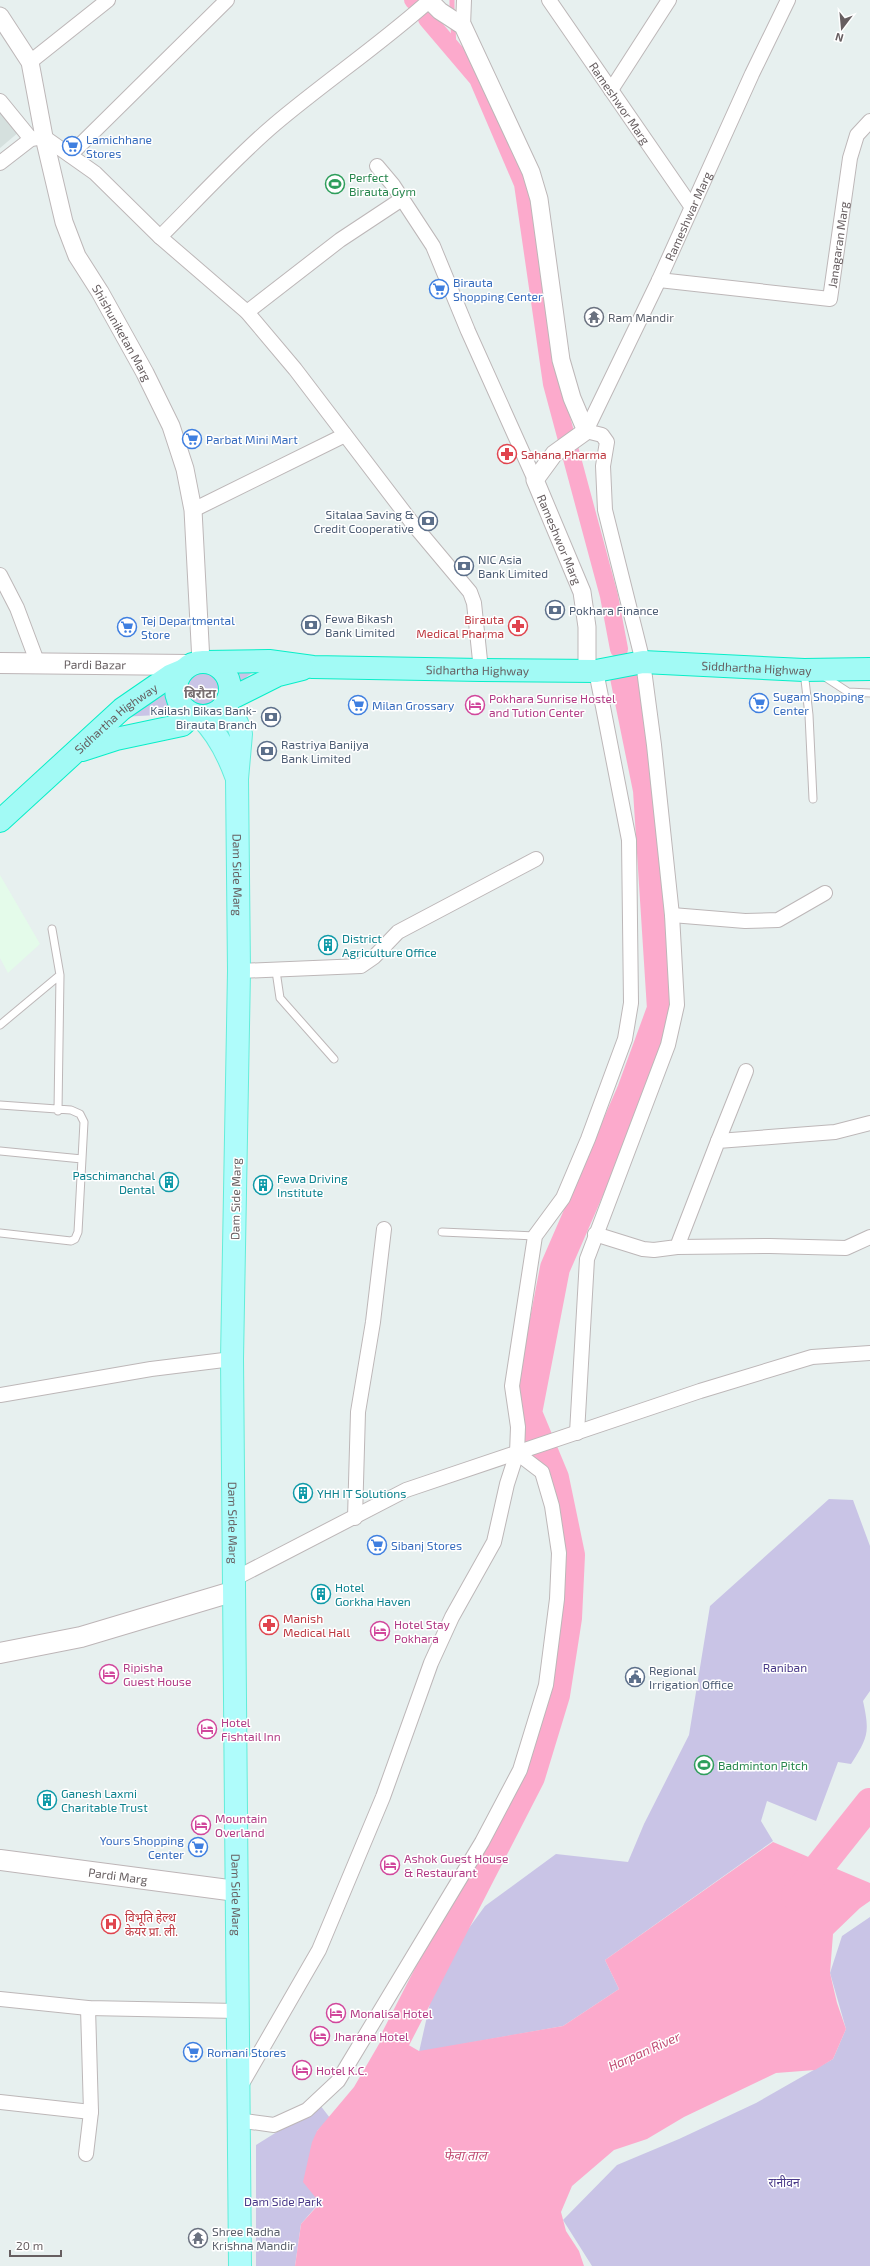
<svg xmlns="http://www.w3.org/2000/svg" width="870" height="2266" font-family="'Exo 2','Noto Sans Devanagari',sans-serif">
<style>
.education{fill:#d5e0de}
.medical{fill:#e4fbea}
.green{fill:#c9c4e6}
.water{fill:#fcaacc}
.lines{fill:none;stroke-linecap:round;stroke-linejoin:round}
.stream{stroke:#fcaacc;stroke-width:5}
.canal{stroke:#fcaacc;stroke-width:18}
.river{stroke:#fcaacc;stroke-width:30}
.service-casing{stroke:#bdb7b8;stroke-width:9}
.minor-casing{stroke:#bdb7b8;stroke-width:16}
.tertiary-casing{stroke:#bdb7b8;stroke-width:19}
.secondary-casing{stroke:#bdb5b7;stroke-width:22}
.primary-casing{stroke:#62edda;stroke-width:24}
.trunk-casing{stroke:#08eec8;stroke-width:24}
.service{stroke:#fff;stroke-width:7}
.minor{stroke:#fff;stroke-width:14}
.tertiary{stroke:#fff;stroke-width:17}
.secondary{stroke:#fff;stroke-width:20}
.primary{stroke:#affcfb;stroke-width:22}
.trunk{stroke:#a2faf5;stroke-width:22}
.labels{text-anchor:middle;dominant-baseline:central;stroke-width:3;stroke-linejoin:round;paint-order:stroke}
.street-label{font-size:12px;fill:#665e60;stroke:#fff}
.shop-label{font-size:12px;fill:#366cbe;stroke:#fff;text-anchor:start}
.leisure-label{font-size:12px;fill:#27864d;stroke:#fff;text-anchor:start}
.worship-label{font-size:12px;fill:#5b616d;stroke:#fff;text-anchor:start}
.health-label{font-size:12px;fill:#be3a42;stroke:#fff;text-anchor:start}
.service-label{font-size:12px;fill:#4e5e75;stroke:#fff;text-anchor:start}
.hotel-label{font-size:12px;fill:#b23c85;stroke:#fff;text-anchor:start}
.culture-label{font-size:12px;fill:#0d838f;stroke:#fff;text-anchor:start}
.park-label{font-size:12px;fill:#4a3a89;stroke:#fff}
.neighbourhood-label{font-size:13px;font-weight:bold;fill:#786f72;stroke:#fff}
.water-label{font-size:13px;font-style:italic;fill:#c04c73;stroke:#fff}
</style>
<rect width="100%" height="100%" fill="#e7f0ef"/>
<path class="education" d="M 0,94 L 26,126 L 0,148 Z"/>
<path class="medical" d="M 0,875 L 40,944 L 8,973 L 0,958 Z"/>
<path class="green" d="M184 689a19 19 0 1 1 38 0a19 19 0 1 1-38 0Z
M 229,672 L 253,672 L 235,686 Z
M 161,689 L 173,707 L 165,713 L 157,715 L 121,717 Z
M 829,1499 L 853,1500 L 870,1546 L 870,1691 L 863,1701 C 870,1733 868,1737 851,1764 L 838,1762 L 816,1821 L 767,1801 L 761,1821 L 773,1841 L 605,1960 L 619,1989 L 563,2026 L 419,2052 L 437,1972 L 485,1906 L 556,1854 L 628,1862 L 644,1824 L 689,1735 L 710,1606 Z
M 870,1917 L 870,2266 L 592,2266 L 563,2220 L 617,2165 L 679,2139 L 756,2103 L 833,2059 L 846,2029 L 830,1973 L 842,1936 Z
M 320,2105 L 330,2118 L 317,2131 L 320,2202 L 301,2224 L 295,2266 L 256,2266 L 256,2145 Z"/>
<path class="water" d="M 773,1842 L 870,1883 L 870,1901 L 860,1908 L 833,1934 L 830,1973 L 837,2003 L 846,2029 L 833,2059 L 815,2070 L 776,2073 L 684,2117 L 647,2139 L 614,2150 L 572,2186 L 561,2212 L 566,2231 L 579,2251 L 584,2266 L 295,2266 L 301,2224 L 320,2203 L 303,2182 L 312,2142 L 317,2131 L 354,2087 L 386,2032 L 419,2051 L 563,2026 L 619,1989 L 605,1960 Z"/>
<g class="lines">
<path class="stream" d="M 452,0 L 452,15
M 453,23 L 454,52"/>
<path class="canal" d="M 413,0 L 415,2
M 427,19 L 478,79 L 523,184 L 552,384 L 609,596 L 619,649"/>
<path class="river" d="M 796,1896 L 870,1803
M 396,2038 L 530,1777 L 555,1695 L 567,1618 L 570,1555 L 554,1478 L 527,1413 L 555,1268 L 632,1091 L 662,1009 L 648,790 L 625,677"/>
<g class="service-casing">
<path id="service" d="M 804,671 L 809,715 L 813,799
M 822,675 L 848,692 L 870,693
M 52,929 L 60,975
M 276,971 L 280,998 L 334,1059
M 0,1025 L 60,975 L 58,1111
M 0,1105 L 71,1110 L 80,1114 L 84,1122 L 78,1232 L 75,1239 L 71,1241 L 0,1233
M 0,1151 L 82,1159
M 442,1232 L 535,1236"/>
</g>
<g class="minor-casing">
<g id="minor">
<path id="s1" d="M 549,0 L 691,206"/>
<path d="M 463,26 L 464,0"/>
<path d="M 30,62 L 108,0"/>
<path d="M 611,90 L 669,0"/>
<path d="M 0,101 L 31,139"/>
<path d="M 70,155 L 227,0"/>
<path d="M 0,163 L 31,139 L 44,137 L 95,173 L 160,237 L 247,312 L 295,369 L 413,524 L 470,592 L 474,603 L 481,670"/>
<path d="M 377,166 L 393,185 L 433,246 L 468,331 L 535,480"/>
<path d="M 160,237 C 198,199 235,158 275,124 C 326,81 381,44 430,0"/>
<path id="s2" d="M 659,280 L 830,299 L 850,158 L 857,135 L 870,121"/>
<path d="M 247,312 L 340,240 L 402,199"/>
<path d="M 193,510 L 345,435"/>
<path d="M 0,575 L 17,608 L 38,664"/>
<path d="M 672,915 L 745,921 L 778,920 L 825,893"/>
<path d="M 239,971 L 361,966 L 374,957 L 398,932 L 536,859"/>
<path d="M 718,1141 L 746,1071"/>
<path d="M 595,1234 L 643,1249 L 654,1250 L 677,1247 L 718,1141 L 835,1132 L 870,1123"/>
<path d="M 677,1247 L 770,1246 L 846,1248 L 870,1237"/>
<path d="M 0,1395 L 151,1369 L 232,1359"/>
<path id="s3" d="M 577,1433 L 587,1259 L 668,1045 L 677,1005 L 672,915 L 654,745 L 643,662 L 605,510 L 603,466 L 607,442 L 602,435 L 586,431 L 659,280 L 752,74 L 788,0"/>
<path d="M 355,1518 L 358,1412 L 373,1322 L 384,1229"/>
<path d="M 234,1579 L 406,1490 L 700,1391 L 812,1357 L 870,1353"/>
<path d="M 0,1999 L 88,2008 L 237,2011"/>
<path d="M 240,2087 L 319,1950 L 383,1797 L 431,1663 L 452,1617 L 494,1542 L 507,1484 L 517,1453 L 518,1427 L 512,1386 L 535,1236 L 563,1198 L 588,1139 L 625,1039 L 631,1003 L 629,840 L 596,671"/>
<path d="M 0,2102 L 91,2112"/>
<path d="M 237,2120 L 274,2125 L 307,2110 L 338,2081 L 482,1842 L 520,1770 L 546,1685 L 557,1599 L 559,1553 L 552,1506 L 542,1472 L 517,1453"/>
<path d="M 86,2154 L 91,2112 L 88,2008"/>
</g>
</g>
<g class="tertiary-casing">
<g id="tertiary">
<path id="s4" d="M 429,0 L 440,11 L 463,26 L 531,172 L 539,199 L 561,360 L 572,398 L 586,431 L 554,454 L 535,480 L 582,592 L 587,627 L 587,671"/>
<path id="s5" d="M 0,16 L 30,62 L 44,137 L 64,222 L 77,256 L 100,292 L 145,373 L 171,426 L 185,469 L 193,510 L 201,662"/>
</g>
</g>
<g class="secondary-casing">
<g id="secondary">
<path id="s6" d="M 0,663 L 189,665"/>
<path d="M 0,1653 L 81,1637 L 235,1591"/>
<path id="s7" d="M 0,1860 L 236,1891"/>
</g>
</g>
<g class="primary-casing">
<g id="primary">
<path id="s8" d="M 223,707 L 237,723 L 241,734 L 237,779 L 239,971 L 232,1359 L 240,2266"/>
<path d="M 201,717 C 218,734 228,754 236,776"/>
</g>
</g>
<g class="trunk-casing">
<g id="trunk">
<circle cx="203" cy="689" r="27"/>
<path id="s9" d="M 206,662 L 269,661 L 313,667 L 481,670 L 596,671 L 643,662 L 804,670 L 870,669"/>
<path d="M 228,700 L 278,675 L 302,669"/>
<path d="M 82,750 L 116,739 L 182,725 L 193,715"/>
<path id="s10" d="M 0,821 L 122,709 L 170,676 L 182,671"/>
</g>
</g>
<use href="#service" class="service"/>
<use href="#minor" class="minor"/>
<use href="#tertiary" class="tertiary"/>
<use href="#secondary" class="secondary"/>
<use href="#primary" class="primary"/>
<use href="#trunk" class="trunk"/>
</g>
<defs>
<g id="supermarket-ring" transform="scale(1)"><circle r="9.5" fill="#fff" stroke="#3f7fe0" stroke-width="1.5"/><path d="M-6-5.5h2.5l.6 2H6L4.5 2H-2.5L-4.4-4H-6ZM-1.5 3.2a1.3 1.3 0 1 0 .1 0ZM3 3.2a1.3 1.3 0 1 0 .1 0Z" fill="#3f7fe0"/></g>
<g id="stadium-ring" transform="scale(1)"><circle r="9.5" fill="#fff" stroke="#2e9e5b" stroke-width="1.5"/><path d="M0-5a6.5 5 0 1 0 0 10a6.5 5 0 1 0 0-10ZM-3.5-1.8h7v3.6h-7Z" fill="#2e9e5b"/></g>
<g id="temple-ring" transform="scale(1)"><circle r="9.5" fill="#fff" stroke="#6b7280" stroke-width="1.5"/><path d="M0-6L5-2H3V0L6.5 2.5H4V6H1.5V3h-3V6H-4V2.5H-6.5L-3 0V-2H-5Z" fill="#6b7280"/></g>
<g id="pharmacy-ring" transform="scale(1)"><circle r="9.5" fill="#fff" stroke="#e0444e" stroke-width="1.5"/><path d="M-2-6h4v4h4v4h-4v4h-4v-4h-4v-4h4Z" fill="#e0444e"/></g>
<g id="bank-ring" transform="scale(1)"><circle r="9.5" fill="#fff" stroke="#5c6f8a" stroke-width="1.5"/><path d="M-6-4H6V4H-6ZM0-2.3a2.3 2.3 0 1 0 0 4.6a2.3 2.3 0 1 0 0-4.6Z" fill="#5c6f8a"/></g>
<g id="hotel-ring" transform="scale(1)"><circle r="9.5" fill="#fff" stroke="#d1479c" stroke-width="1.5"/><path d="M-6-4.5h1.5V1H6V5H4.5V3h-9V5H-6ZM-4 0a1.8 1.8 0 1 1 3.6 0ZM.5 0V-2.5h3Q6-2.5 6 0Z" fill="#d1479c"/></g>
<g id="building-ring" transform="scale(1)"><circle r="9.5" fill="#fff" stroke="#0f9aa8" stroke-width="1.5"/><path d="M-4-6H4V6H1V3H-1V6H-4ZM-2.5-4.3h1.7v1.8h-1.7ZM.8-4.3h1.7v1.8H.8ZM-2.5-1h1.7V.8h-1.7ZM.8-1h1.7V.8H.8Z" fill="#0f9aa8"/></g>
<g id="civic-ring" transform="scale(1)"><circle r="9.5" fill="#fff" stroke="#5c6f8a" stroke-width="1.5"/><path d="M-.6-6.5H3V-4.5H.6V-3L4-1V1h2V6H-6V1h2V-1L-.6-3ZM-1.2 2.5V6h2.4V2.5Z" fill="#5c6f8a"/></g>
<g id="hospital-ring" transform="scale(1)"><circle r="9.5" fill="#fff" stroke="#e0444e" stroke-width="1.5"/><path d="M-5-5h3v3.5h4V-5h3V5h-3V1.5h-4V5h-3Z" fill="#e0444e"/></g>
</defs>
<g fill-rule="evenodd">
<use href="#supermarket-ring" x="72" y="146"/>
<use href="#stadium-ring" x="335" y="184"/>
<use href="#supermarket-ring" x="439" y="289"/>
<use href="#temple-ring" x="594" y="317"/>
<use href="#supermarket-ring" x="192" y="439"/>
<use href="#pharmacy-ring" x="507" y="454"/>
<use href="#bank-ring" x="428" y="521"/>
<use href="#bank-ring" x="464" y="566"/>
<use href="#bank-ring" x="555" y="610"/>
<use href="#bank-ring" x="311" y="625"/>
<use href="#pharmacy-ring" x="518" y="626"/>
<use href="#supermarket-ring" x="127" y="627"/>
<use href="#supermarket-ring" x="759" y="703"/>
<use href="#supermarket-ring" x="358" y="705"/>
<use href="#hotel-ring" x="475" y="705"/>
<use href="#bank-ring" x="271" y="717"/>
<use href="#bank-ring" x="267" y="751"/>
<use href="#building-ring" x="328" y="945"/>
<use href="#building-ring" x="169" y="1182"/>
<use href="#building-ring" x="263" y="1185"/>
<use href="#building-ring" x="303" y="1493"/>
<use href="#supermarket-ring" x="377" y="1545"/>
<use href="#building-ring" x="321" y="1594"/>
<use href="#pharmacy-ring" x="269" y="1625"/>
<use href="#hotel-ring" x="380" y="1631"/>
<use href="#hotel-ring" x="109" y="1674"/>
<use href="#civic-ring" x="635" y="1677"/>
<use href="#hotel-ring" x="207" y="1729"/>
<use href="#stadium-ring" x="704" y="1765"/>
<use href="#building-ring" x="47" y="1800"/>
<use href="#hotel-ring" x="201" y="1825"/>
<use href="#supermarket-ring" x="198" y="1847"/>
<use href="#hotel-ring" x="390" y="1865"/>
<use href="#hospital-ring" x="111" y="1924"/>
<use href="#hotel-ring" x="336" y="2013"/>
<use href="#hotel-ring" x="320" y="2036"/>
<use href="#supermarket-ring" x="193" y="2052"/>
<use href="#hotel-ring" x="302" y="2070"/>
<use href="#temple-ring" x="198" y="2238"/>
</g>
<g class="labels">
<g class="street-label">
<text stroke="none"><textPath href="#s1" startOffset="125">Rameshwor Marg</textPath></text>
<text stroke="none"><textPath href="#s3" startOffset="1277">Rameshwar Marg</textPath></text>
<text stroke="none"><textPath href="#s2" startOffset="227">Janagaran Marg</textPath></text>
<text stroke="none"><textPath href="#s5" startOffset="344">Shishuniketan Marg</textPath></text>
<text stroke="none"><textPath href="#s4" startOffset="606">Rameshwor Marg</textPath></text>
<text stroke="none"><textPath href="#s6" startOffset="95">Pardi Bazar</textPath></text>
<text stroke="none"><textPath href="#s9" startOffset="552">Siddhartha Highway</textPath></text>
<text stroke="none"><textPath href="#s9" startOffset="272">Sidhartha Highway</textPath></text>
<text stroke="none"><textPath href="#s10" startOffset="155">Sidhartha Highway</textPath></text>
<text stroke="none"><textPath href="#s8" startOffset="174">Dam Side Marg</textPath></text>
<text transform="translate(235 1199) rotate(-89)">Dam Side Marg</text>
<text stroke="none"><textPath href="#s8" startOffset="822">Dam Side Marg</textPath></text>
<text stroke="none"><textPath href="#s7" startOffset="119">Pardi Marg</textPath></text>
<text stroke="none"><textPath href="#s8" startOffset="1194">Dam Side Marg</textPath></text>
</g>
<g class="shop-label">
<text x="86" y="139">Lamichhane<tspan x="86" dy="14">Stores</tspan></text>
<text x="453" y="282">Birauta<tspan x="453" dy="14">Shopping Center</tspan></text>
<text x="206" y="439">Parbat Mini Mart</text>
<text x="141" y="620">Tej Departmental<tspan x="141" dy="14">Store</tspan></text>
<text x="773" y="696">Sugam Shopping<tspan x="773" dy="14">Center</tspan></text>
<text x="372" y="705">Milan Grossary</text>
<text x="391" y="1545">Sibanj Stores</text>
<text x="184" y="1840" text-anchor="end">Yours Shopping<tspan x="184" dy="14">Center</tspan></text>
<text x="207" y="2052">Romani Stores</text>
</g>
<g class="leisure-label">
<text x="349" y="177">Perfect<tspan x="349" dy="14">Birauta Gym</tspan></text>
<text x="718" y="1765">Badminton Pitch</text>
</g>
<g class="worship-label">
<text x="608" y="317">Ram Mandir</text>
<text x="212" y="2231">Shree Radha<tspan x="212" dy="14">Krishna Mandir</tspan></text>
</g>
<g class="health-label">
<text x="521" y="454">Sahana Pharma</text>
<text x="504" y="619" text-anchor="end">Birauta<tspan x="504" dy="14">Medical Pharma</tspan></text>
<text x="283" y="1618">Manish<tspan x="283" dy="14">Medical Hall</tspan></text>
<text x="125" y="1917">विभूति हेल्थ<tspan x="125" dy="14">केयर प्रा. ली.</tspan></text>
</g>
<g class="service-label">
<text x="414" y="514" text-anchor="end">Sitalaa Saving &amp;<tspan x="414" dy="14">Credit Cooperative</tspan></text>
<text x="478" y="559">NIC Asia<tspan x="478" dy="14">Bank Limited</tspan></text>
<text x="569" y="610">Pokhara Finance</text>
<text x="325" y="618">Fewa Bikash<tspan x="325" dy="14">Bank Limited</tspan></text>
<text x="257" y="710" text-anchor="end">Kailash Bikas Bank-<tspan x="257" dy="14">Birauta Branch</tspan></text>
<text x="281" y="744">Rastriya Banijya<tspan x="281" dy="14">Bank Limited</tspan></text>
<text x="649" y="1670">Regional<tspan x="649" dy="14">Irrigation Office</tspan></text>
</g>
<g class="hotel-label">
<text x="489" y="698">Pokhara Sunrise Hostel<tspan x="489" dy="14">and Tution Center</tspan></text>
<text x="394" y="1624">Hotel Stay<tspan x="394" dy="14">Pokhara</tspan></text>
<text x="123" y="1667">Ripisha<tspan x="123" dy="14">Guest House</tspan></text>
<text x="221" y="1722">Hotel<tspan x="221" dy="14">Fishtail Inn</tspan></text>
<text x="215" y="1818">Mountain<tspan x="215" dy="14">Overland</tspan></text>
<text x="404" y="1858">Ashok Guest House<tspan x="404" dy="14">&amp; Restaurant</tspan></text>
<text x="350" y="2013">Monalisa Hotel</text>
<text x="334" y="2036">Jharana Hotel</text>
<text x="316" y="2070">Hotel K.C.</text>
</g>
<g class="culture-label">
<text x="342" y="938">District<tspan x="342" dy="14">Agriculture Office</tspan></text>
<text x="155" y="1175" text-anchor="end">Paschimanchal<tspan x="155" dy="14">Dental</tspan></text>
<text x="277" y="1178">Fewa Driving<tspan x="277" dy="14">Institute</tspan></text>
<text x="317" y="1493">YHH IT Solutions</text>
<text x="335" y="1587">Hotel<tspan x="335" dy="14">Gorkha Haven</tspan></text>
<text x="61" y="1793">Ganesh Laxmi<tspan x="61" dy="14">Charitable Trust</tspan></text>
</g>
<g class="park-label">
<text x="785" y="1667">Raniban</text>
<text x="784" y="2182">रानीवन</text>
<text x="283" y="2201">Dam Side Park</text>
</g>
<g class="neighbourhood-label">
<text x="200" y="693">बिरौटा</text>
</g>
<g class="water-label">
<text transform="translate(644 2051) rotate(-24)">Harpan River</text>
<text x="465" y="2155">फेवा ताल</text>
</g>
</g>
<g transform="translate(842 28) rotate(196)" stroke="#ffffff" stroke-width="3" paint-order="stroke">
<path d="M0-3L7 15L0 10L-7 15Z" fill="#665e60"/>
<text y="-6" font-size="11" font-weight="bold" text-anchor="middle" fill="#665e60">N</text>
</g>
<path d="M10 2250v6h51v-6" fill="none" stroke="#665e60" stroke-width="2"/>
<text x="16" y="2250" font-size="12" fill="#665e60" stroke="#ffffff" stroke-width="3" paint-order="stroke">20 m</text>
</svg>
